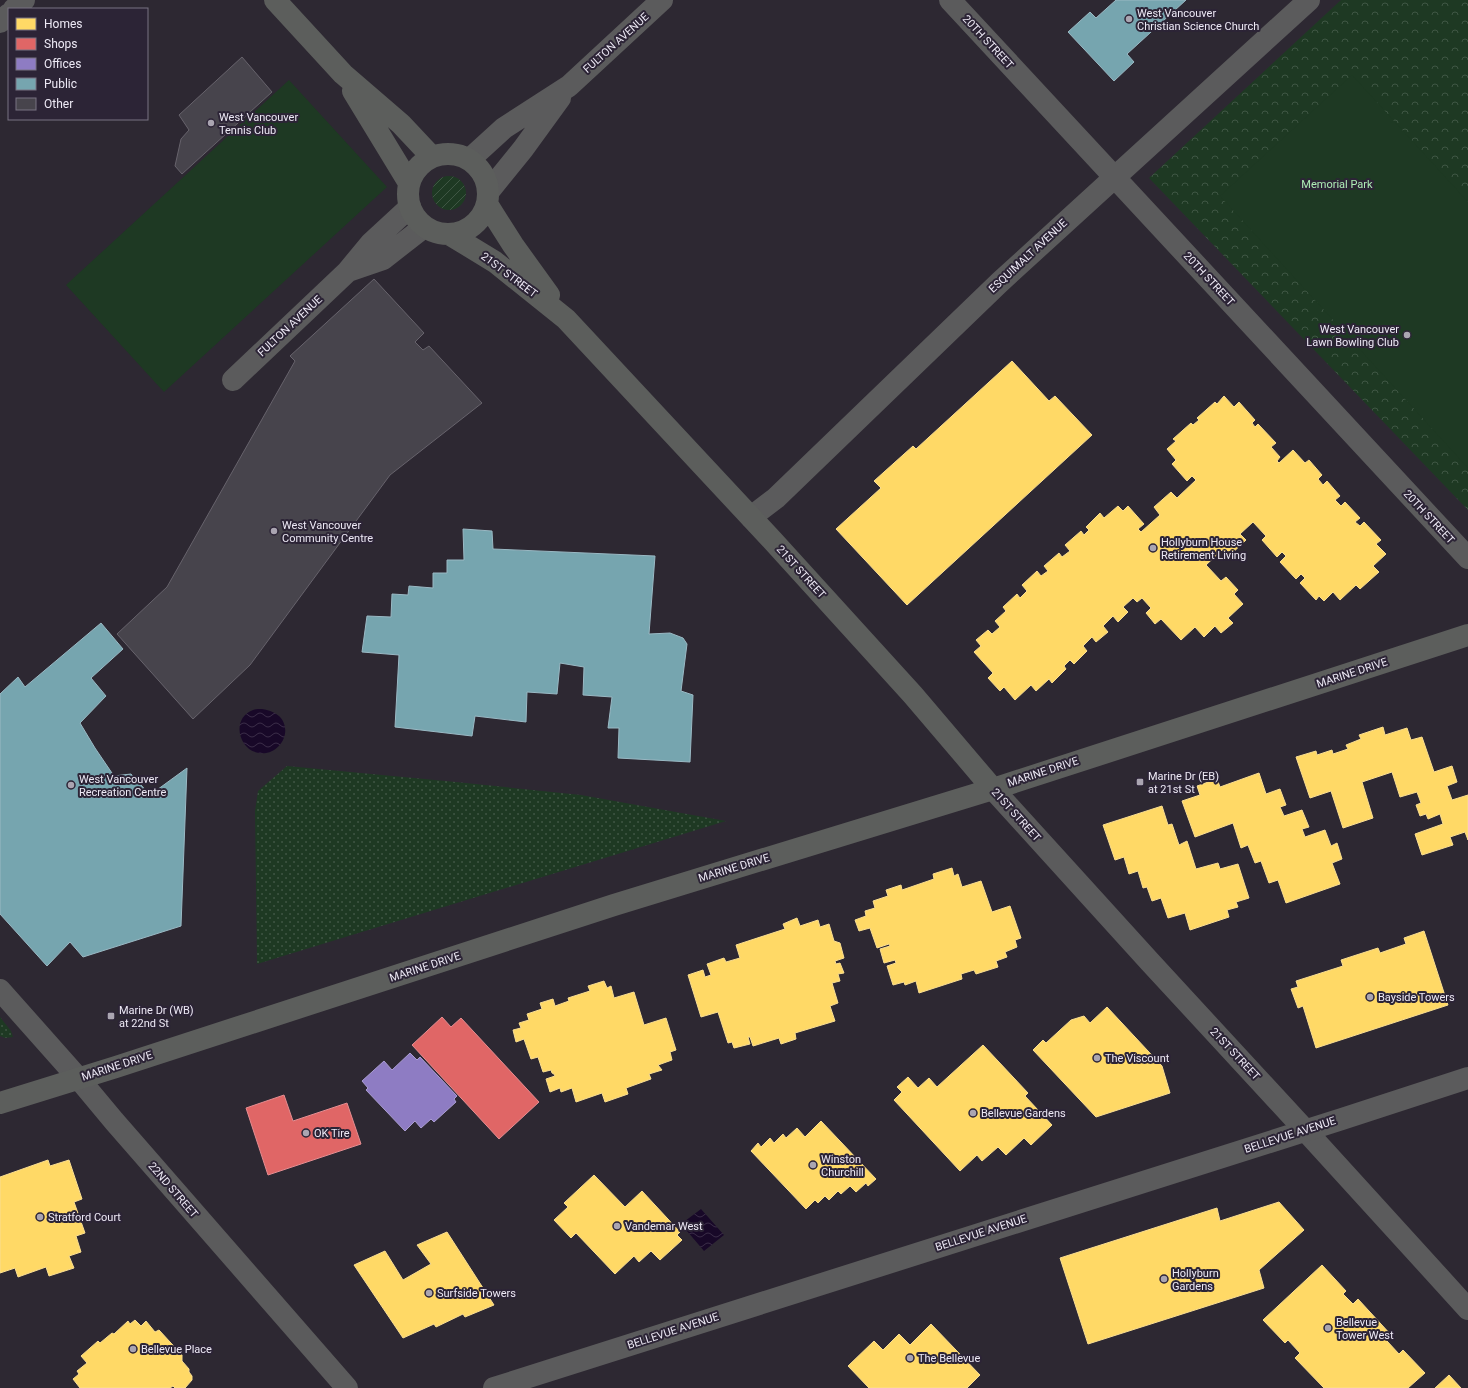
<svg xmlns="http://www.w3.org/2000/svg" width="1468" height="1388" font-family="Roboto,sans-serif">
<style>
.grass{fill:url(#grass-dots)}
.park{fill:url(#park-crowns)}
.garden{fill:url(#garden-furrows)}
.pitch{fill:#1e3923}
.water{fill:url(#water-waves)}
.homes{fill:#ffd966;stroke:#fade91}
.shops{fill:#e06666;stroke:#e48d91}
.offices{fill:#8e7cc3;stroke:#aa9dd2}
.public{fill:#76a5af;stroke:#9ab9c4}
.building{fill:#47444c;stroke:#67636c}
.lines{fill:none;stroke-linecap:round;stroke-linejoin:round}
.minor{stroke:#5b5b5c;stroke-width:22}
.tertiary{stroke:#5b5b5c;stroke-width:22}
.secondary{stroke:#5c5e5c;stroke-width:22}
.poi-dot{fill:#aaa5b1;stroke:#2c2436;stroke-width:1.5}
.labels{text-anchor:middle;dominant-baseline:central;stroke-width:4;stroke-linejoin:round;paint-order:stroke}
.poi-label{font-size:11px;fill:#ede9f5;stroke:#2c2436;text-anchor:start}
.street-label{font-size:11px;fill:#ede9f5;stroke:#2c2436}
.park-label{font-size:11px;fill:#adecb4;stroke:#2c2436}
</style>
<defs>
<pattern id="grass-dots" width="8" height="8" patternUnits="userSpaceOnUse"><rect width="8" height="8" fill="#1e3923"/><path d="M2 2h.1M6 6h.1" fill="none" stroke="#3f5644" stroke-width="1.8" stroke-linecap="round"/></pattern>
<pattern id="park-crowns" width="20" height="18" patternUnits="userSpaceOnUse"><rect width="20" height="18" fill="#1e3923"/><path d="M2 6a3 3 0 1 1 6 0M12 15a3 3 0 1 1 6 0" fill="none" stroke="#3f5644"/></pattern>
<pattern id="garden-furrows" width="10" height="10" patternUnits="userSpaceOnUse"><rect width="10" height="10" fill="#1e3923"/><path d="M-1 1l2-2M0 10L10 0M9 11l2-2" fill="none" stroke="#3f5644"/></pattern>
<pattern id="water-waves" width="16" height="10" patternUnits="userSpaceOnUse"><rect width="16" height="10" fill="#180828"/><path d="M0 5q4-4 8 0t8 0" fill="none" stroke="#3a2c48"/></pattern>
</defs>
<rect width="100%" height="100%" fill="#2d2832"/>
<path class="grass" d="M 287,766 L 456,782 L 581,795 L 726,821 L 257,964 L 255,811 L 258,791 Z
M 0,1017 L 11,1031 L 13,1037 L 5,1038 L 0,1036 Z"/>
<path class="park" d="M 1341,0 L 1468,0 L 1468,510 L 1149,178 Z"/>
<path class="garden" d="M432 193a17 17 0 1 1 34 0a17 17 0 1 1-34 0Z"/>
<path class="pitch" d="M 1352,75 L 1468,202 L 1468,468 L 1220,196 Z
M 289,80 L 387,187 L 164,392 L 66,285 Z"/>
<path class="water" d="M 262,709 C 300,714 286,757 259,753 C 238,750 231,718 253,710 C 255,709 259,709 262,709 Z
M 701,1209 L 724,1235 L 704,1251 L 681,1224 Z"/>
<path class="homes" d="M 1012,361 L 1049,401 L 1055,396 L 1092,435 L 907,605 L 836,529 L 881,488 L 874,481 L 913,446 L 916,449 Z
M 1224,396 L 1234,407 L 1239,402 L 1255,420 L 1252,423 L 1255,427 L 1258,424 L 1276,443 L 1271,447 L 1280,457 L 1277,461 L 1279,463 L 1293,450 L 1305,463 L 1309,460 L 1322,475 L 1318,479 L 1323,485 L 1327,481 L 1340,496 L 1335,500 L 1341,506 L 1345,502 L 1360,518 L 1355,522 L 1360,526 L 1364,522 L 1381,540 L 1376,544 L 1386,554 L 1373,566 L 1379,572 L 1360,589 L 1356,585 L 1340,600 L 1333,592 L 1324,601 L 1319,596 L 1316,600 L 1300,583 L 1305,578 L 1301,574 L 1296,579 L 1280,562 L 1286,556 L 1282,552 L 1277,557 L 1262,540 L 1266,536 L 1253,522 L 1240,534 L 1246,540 L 1228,557 L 1222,550 L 1206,565 L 1221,581 L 1226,577 L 1238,590 L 1234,594 L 1243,604 L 1228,618 L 1233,623 L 1221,633 L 1215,626 L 1204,637 L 1195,627 L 1181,640 L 1161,619 L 1155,624 L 1146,613 L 1151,608 L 1142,598 L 1137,602 L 1133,598 L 1123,607 L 1128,612 L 1118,622 L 1113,616 L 1103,626 L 1108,632 L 1096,642 L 1092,637 L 1083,646 L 1087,651 L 1074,664 L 1070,660 L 1064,666 L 1066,669 L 1052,683 L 1049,679 L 1036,691 L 1031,685 L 1015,700 L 1004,687 L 1000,691 L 988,678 L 993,673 L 974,652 L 981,646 L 976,640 L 988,630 L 992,634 L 1000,627 L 995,621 L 1006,611 L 1003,607 L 1017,594 L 1020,598 L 1027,591 L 1022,585 L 1037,571 L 1041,576 L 1048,571 L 1044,566 L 1059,553 L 1062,557 L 1070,551 L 1065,545 L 1081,531 L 1084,535 L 1089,530 L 1086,527 L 1100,513 L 1104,518 L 1118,506 L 1123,511 L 1128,506 L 1144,524 L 1138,529 L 1141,532 L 1160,515 L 1154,507 L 1171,492 L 1177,498 L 1196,480 L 1192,476 L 1187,481 L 1172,464 L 1176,460 L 1167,449 L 1176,441 L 1173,439 L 1191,423 L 1193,425 L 1199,420 L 1197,418 L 1215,402 L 1217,404 Z
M 1383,727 L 1385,735 L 1407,728 L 1411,740 L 1422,737 L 1434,772 L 1452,766 L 1457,782 L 1447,786 L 1452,800 L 1468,795 L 1468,840 L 1465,832 L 1450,837 L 1453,845 L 1422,855 L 1415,834 L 1443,824 L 1440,814 L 1428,819 L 1426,814 L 1420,816 L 1416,805 L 1421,803 L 1417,792 L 1400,797 L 1392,772 L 1362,782 L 1373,818 L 1343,828 L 1331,791 L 1310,798 L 1296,757 L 1316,751 L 1317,755 L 1332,750 L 1333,754 L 1348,749 L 1346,745 L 1361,739 L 1359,735 Z
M 1259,773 L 1266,794 L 1280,789 L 1286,805 L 1280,807 L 1284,816 L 1302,810 L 1309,827 L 1302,829 L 1305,837 L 1325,830 L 1331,846 L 1337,843 L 1342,859 L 1332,863 L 1340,884 L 1286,903 L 1278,880 L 1269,883 L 1261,861 L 1255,863 L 1248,845 L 1241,848 L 1233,823 L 1195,837 L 1182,801 L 1200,795 L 1197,786 L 1217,779 L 1220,787 Z
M 1162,806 L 1168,825 L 1172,824 L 1179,845 L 1187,841 L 1196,869 L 1218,863 L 1220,869 L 1238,864 L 1249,898 L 1236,902 L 1238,907 L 1227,910 L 1229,917 L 1190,930 L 1185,913 L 1168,918 L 1161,898 L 1152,901 L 1147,887 L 1143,888 L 1138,871 L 1129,874 L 1124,857 L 1115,860 L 1103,825 Z
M 952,868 L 954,876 L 958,874 L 962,887 L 981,881 L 992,912 L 1010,906 L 1021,938 L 1015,940 L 1017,947 L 1005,952 L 1007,957 L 996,961 L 998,967 L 976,974 L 974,970 L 961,974 L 962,979 L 919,993 L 916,981 L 905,985 L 904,982 L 893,985 L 887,966 L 896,963 L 895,960 L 884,963 L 880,949 L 890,946 L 889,944 L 877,948 L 870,928 L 859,931 L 855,920 L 866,916 L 865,911 L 875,908 L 873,901 L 888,896 L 886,890 L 901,885 L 902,890 L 934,879 L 933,874 Z
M 797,918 L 800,926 L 818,920 L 820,927 L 829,924 L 834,941 L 840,943 L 844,958 L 835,961 L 836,964 L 840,963 L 844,973 L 838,974 L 840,981 L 832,983 L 838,1003 L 830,1006 L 835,1021 L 795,1033 L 796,1039 L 781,1044 L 779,1038 L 753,1046 L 750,1037 L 748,1037 L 750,1044 L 734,1048 L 732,1042 L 728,1043 L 718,1012 L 701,1017 L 688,975 L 703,970 L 705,977 L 711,975 L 707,964 L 724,958 L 726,962 L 740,958 L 736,945 L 785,929 L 783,924 Z
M 1424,931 L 1448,1005 L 1316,1048 L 1303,1006 L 1298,1008 L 1291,989 L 1298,987 L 1296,981 L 1343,966 L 1341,960 L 1378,948 L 1380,953 L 1406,944 L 1404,938 Z
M 604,981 L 607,988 L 611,986 L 614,998 L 634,992 L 644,1025 L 666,1018 L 676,1050 L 670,1052 L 672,1060 L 658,1065 L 662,1070 L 649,1074 L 651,1079 L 626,1088 L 628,1094 L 605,1102 L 602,1093 L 576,1102 L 572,1088 L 561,1092 L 560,1088 L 550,1092 L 546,1079 L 555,1076 L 554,1074 L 552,1073 L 551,1070 L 543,1072 L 538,1057 L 531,1059 L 524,1039 L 516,1042 L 513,1030 L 521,1028 L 519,1023 L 529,1020 L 527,1014 L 542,1009 L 540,1003 L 553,999 L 555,1006 L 569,1001 L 568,998 L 590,991 L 588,986 Z
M 1107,1007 L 1162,1066 L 1170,1093 L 1096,1117 L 1033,1050 L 1043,1040 L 1046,1043 L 1071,1020 L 1084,1016 L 1090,1023 Z
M 983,1045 L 1028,1093 L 1025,1096 L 1052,1125 L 1031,1145 L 1024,1138 L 1006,1155 L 998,1147 L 982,1161 L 977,1155 L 960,1171 L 894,1100 L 902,1092 L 897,1087 L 908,1077 L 918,1088 L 929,1078 L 937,1087 Z
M 821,1121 L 876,1179 L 868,1186 L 866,1183 L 856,1192 L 850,1186 L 841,1194 L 838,1191 L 829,1200 L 825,1196 L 818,1203 L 815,1200 L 806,1209 L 751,1151 L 758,1143 L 761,1147 L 770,1138 L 774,1143 L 783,1134 L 786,1138 L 797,1128 L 805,1137 Z
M 48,1160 L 50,1166 L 69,1160 L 82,1199 L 74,1202 L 85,1233 L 76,1236 L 81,1252 L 69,1256 L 74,1268 L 49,1276 L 46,1267 L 18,1277 L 15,1268 L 0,1273 L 0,1177 Z
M 594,1175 L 625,1207 L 642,1191 L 680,1232 L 677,1235 L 682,1240 L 660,1260 L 651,1251 L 639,1262 L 634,1256 L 615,1274 L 576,1233 L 571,1238 L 554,1220 L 568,1207 L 564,1203 Z
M 1279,1202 L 1304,1230 L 1259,1270 L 1264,1288 L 1088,1344 L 1060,1258 L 1217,1208 L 1220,1221 Z
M 447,1232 L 494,1305 L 465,1317 L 463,1314 L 436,1327 L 434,1324 L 403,1338 L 354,1265 L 385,1251 L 403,1280 L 431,1264 L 417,1245 Z
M 1322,1265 L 1346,1291 L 1343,1294 L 1353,1304 L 1358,1299 L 1392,1336 L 1387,1341 L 1399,1354 L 1403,1350 L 1425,1373 L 1408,1388 L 1324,1388 L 1295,1358 L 1300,1353 L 1288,1340 L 1285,1343 L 1263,1320 Z
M 135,1320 L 141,1326 L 146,1321 L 155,1332 L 159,1330 L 182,1355 L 182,1361 L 189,1369 L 189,1372 L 192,1376 L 192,1380 L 185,1388 L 175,1388 L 173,1386 L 170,1388 L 80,1388 L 73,1379 L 79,1374 L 77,1371 L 87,1363 L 81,1356 L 98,1341 L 100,1343 L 112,1333 L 114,1334 L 128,1321 L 130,1324 Z
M 931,1324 L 980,1375 L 967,1388 L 869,1388 L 848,1366 L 874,1341 L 883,1350 L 899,1334 L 910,1345 Z
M 1449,1375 L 1461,1388 L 1435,1388 Z"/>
<path class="shops" d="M 442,1017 L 451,1027 L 461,1018 L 539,1102 L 499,1139 L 412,1045 Z
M 284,1095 L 293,1121 L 347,1103 L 361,1144 L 268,1175 L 246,1108 Z"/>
<path class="offices" d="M 410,1053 L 417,1060 L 420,1057 L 457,1096 L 454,1099 L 456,1102 L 434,1122 L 431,1119 L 421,1128 L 415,1121 L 405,1131 L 366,1090 L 368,1088 L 362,1081 L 384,1061 L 392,1070 Z"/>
<path class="public" d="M 1116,0 L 1186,0 L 1127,54 L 1134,62 L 1114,81 L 1068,32 L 1090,12 L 1096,18 Z
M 463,529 L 492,531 L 493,549 L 655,556 L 649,634 L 670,633 L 683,638 L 687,644 L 681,691 L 693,695 L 690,762 L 618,758 L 619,728 L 608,728 L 612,697 L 583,695 L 584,667 L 560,663 L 557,694 L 527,692 L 526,722 L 475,716 L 472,736 L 395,727 L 399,655 L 362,652 L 367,616 L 391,617 L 392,594 L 408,595 L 409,586 L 433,588 L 433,573 L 447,573 L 447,560 L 464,560 Z
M 101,623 L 123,649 L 91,678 L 106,696 L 80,723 L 95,748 L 114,776 L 131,774 L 150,795 L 187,768 L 181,926 L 83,957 L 70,942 L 47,966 L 0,914 L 0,694 L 18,677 L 25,687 Z"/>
<path class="building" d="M 242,57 L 272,92 L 182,174 L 175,166 L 181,139 L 189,130 L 179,115 Z
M 374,279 L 424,333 L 415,342 L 423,350 L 429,346 L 482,403 L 390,475 L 250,665 L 193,719 L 117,634 L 167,587 L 295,361 L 290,356 Z"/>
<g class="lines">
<path class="minor" d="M 950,0 L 1468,558
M 14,9 L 24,0
M 0,22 L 9,14
M 348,271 L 383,259 L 424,227
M 233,380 L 347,272 L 371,243 L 410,207
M 751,517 L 776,498 L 1000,282 L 1309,0
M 1305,1130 L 1468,1309"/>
<path class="tertiary" d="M 470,159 L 504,128 L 569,86 L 662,0
M 489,191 L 523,149 L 560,98
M 993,789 L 1150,962 L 1305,1130
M 0,990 L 79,1079 L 114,1121 L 347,1388
M 494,1388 L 1342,1119 L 1468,1078"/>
<path class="secondary" d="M 275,0 L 343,74 L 401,124 L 432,157
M 353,91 L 409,183
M408 194a40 40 0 1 1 80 0a40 40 0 1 1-80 0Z
M 487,204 L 513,245 L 549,295
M 449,234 L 495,262 L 566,319 L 773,541 L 913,695 L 993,789
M 0,1103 L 116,1067 L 614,905 L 993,789 L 1468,635"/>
</g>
<g class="poi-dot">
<circle cx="1129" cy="19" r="4"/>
<circle cx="211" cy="123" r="4"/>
<circle cx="1407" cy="335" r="4"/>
<circle cx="274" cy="531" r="4"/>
<circle cx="1153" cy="548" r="4"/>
<rect x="1136" y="778" width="8" height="8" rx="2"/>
<circle cx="71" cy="785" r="4"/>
<circle cx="1370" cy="997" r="4"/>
<rect x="107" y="1012" width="8" height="8" rx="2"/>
<circle cx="1097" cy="1058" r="4"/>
<circle cx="973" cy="1113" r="4"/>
<circle cx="306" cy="1133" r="4"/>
<circle cx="813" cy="1165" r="4"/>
<circle cx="40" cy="1217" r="4"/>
<circle cx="617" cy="1226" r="4"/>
<circle cx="1164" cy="1279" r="4"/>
<circle cx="429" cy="1293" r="4"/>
<circle cx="1328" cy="1328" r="4"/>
<circle cx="133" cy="1349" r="4"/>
<circle cx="910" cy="1358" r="4"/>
</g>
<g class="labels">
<g class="poi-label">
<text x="1137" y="13">West Vancouver<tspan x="1137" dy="13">Christian Science Church</tspan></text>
<text x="219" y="117">West Vancouver<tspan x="219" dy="13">Tennis Club</tspan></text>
<text x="1399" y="329" text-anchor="end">West Vancouver<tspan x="1399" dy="13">Lawn Bowling Club</tspan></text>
<text x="282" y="525">West Vancouver<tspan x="282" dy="13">Community Centre</tspan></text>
<text x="1161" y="542">Hollyburn House<tspan x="1161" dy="13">Retirement Living</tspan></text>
<text x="1148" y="776">Marine Dr (EB)<tspan x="1148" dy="13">at 21st St</tspan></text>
<text x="79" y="779">West Vancouver<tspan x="79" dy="13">Recreation Centre</tspan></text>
<text x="1378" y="997">Bayside Towers</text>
<text x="119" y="1010">Marine Dr (WB)<tspan x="119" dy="13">at 22nd St</tspan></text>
<text x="1105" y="1058">The Viscount</text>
<text x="981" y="1113">Bellevue Gardens</text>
<text x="314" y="1133">OK Tire</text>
<text x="821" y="1159">Winston<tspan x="821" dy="13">Churchill</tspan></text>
<text x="48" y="1217">Stratford Court</text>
<text x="625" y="1226">Vandemar West</text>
<text x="1172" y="1273">Hollyburn<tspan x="1172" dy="13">Gardens</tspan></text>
<text x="437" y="1293">Surfside Towers</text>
<text x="1336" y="1322">Bellevue<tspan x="1336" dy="13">Tower West</tspan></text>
<text x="141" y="1349">Bellevue Place</text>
<text x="918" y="1358">The Bellevue</text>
</g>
<g class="street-label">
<text transform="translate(988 42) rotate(47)">20TH STREET</text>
<text transform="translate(616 43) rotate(-42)">FULTON AVENUE</text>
<text transform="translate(1028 256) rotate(-43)">ESQUIMALT AVENUE</text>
<text transform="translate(509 275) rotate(37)">21ST STREET</text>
<text transform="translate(1209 279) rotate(47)">20TH STREET</text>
<text transform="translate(290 326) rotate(-43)">FULTON AVENUE</text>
<text transform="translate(1429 517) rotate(47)">20TH STREET</text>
<text transform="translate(801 572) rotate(48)">21ST STREET</text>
<text transform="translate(1352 673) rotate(-18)">MARINE DRIVE</text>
<text transform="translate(1043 772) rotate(-18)">MARINE DRIVE</text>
<text transform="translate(1016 815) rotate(48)">21ST STREET</text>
<text transform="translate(734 868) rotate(-17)">MARINE DRIVE</text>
<text transform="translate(425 967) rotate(-18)">MARINE DRIVE</text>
<text transform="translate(1235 1054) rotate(47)">21ST STREET</text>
<text transform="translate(117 1066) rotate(-18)">MARINE DRIVE</text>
<text transform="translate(1290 1135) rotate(-18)">BELLEVUE AVENUE</text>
<text transform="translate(173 1190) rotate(49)">22ND STREET</text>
<text transform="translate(981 1233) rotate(-18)">BELLEVUE AVENUE</text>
<text transform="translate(673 1331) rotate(-18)">BELLEVUE AVENUE</text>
</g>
<g class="park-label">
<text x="1337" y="184">Memorial Park</text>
</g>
</g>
<rect x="8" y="8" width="140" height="112" fill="#2c2436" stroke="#797382"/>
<rect x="16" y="18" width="20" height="12" fill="#ffd966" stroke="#797382"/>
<text x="44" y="28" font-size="12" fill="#ede9f5">Homes</text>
<rect x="16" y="38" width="20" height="12" fill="#e06666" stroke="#797382"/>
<text x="44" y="48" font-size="12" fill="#ede9f5">Shops</text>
<rect x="16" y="58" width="20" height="12" fill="#8e7cc3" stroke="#797382"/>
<text x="44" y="68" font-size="12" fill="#ede9f5">Offices</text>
<rect x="16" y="78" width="20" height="12" fill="#76a5af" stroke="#797382"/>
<text x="44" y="88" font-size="12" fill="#ede9f5">Public</text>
<rect x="16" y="98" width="20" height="12" fill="#47444c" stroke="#797382"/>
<text x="44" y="108" font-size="12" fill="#ede9f5">Other</text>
</svg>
